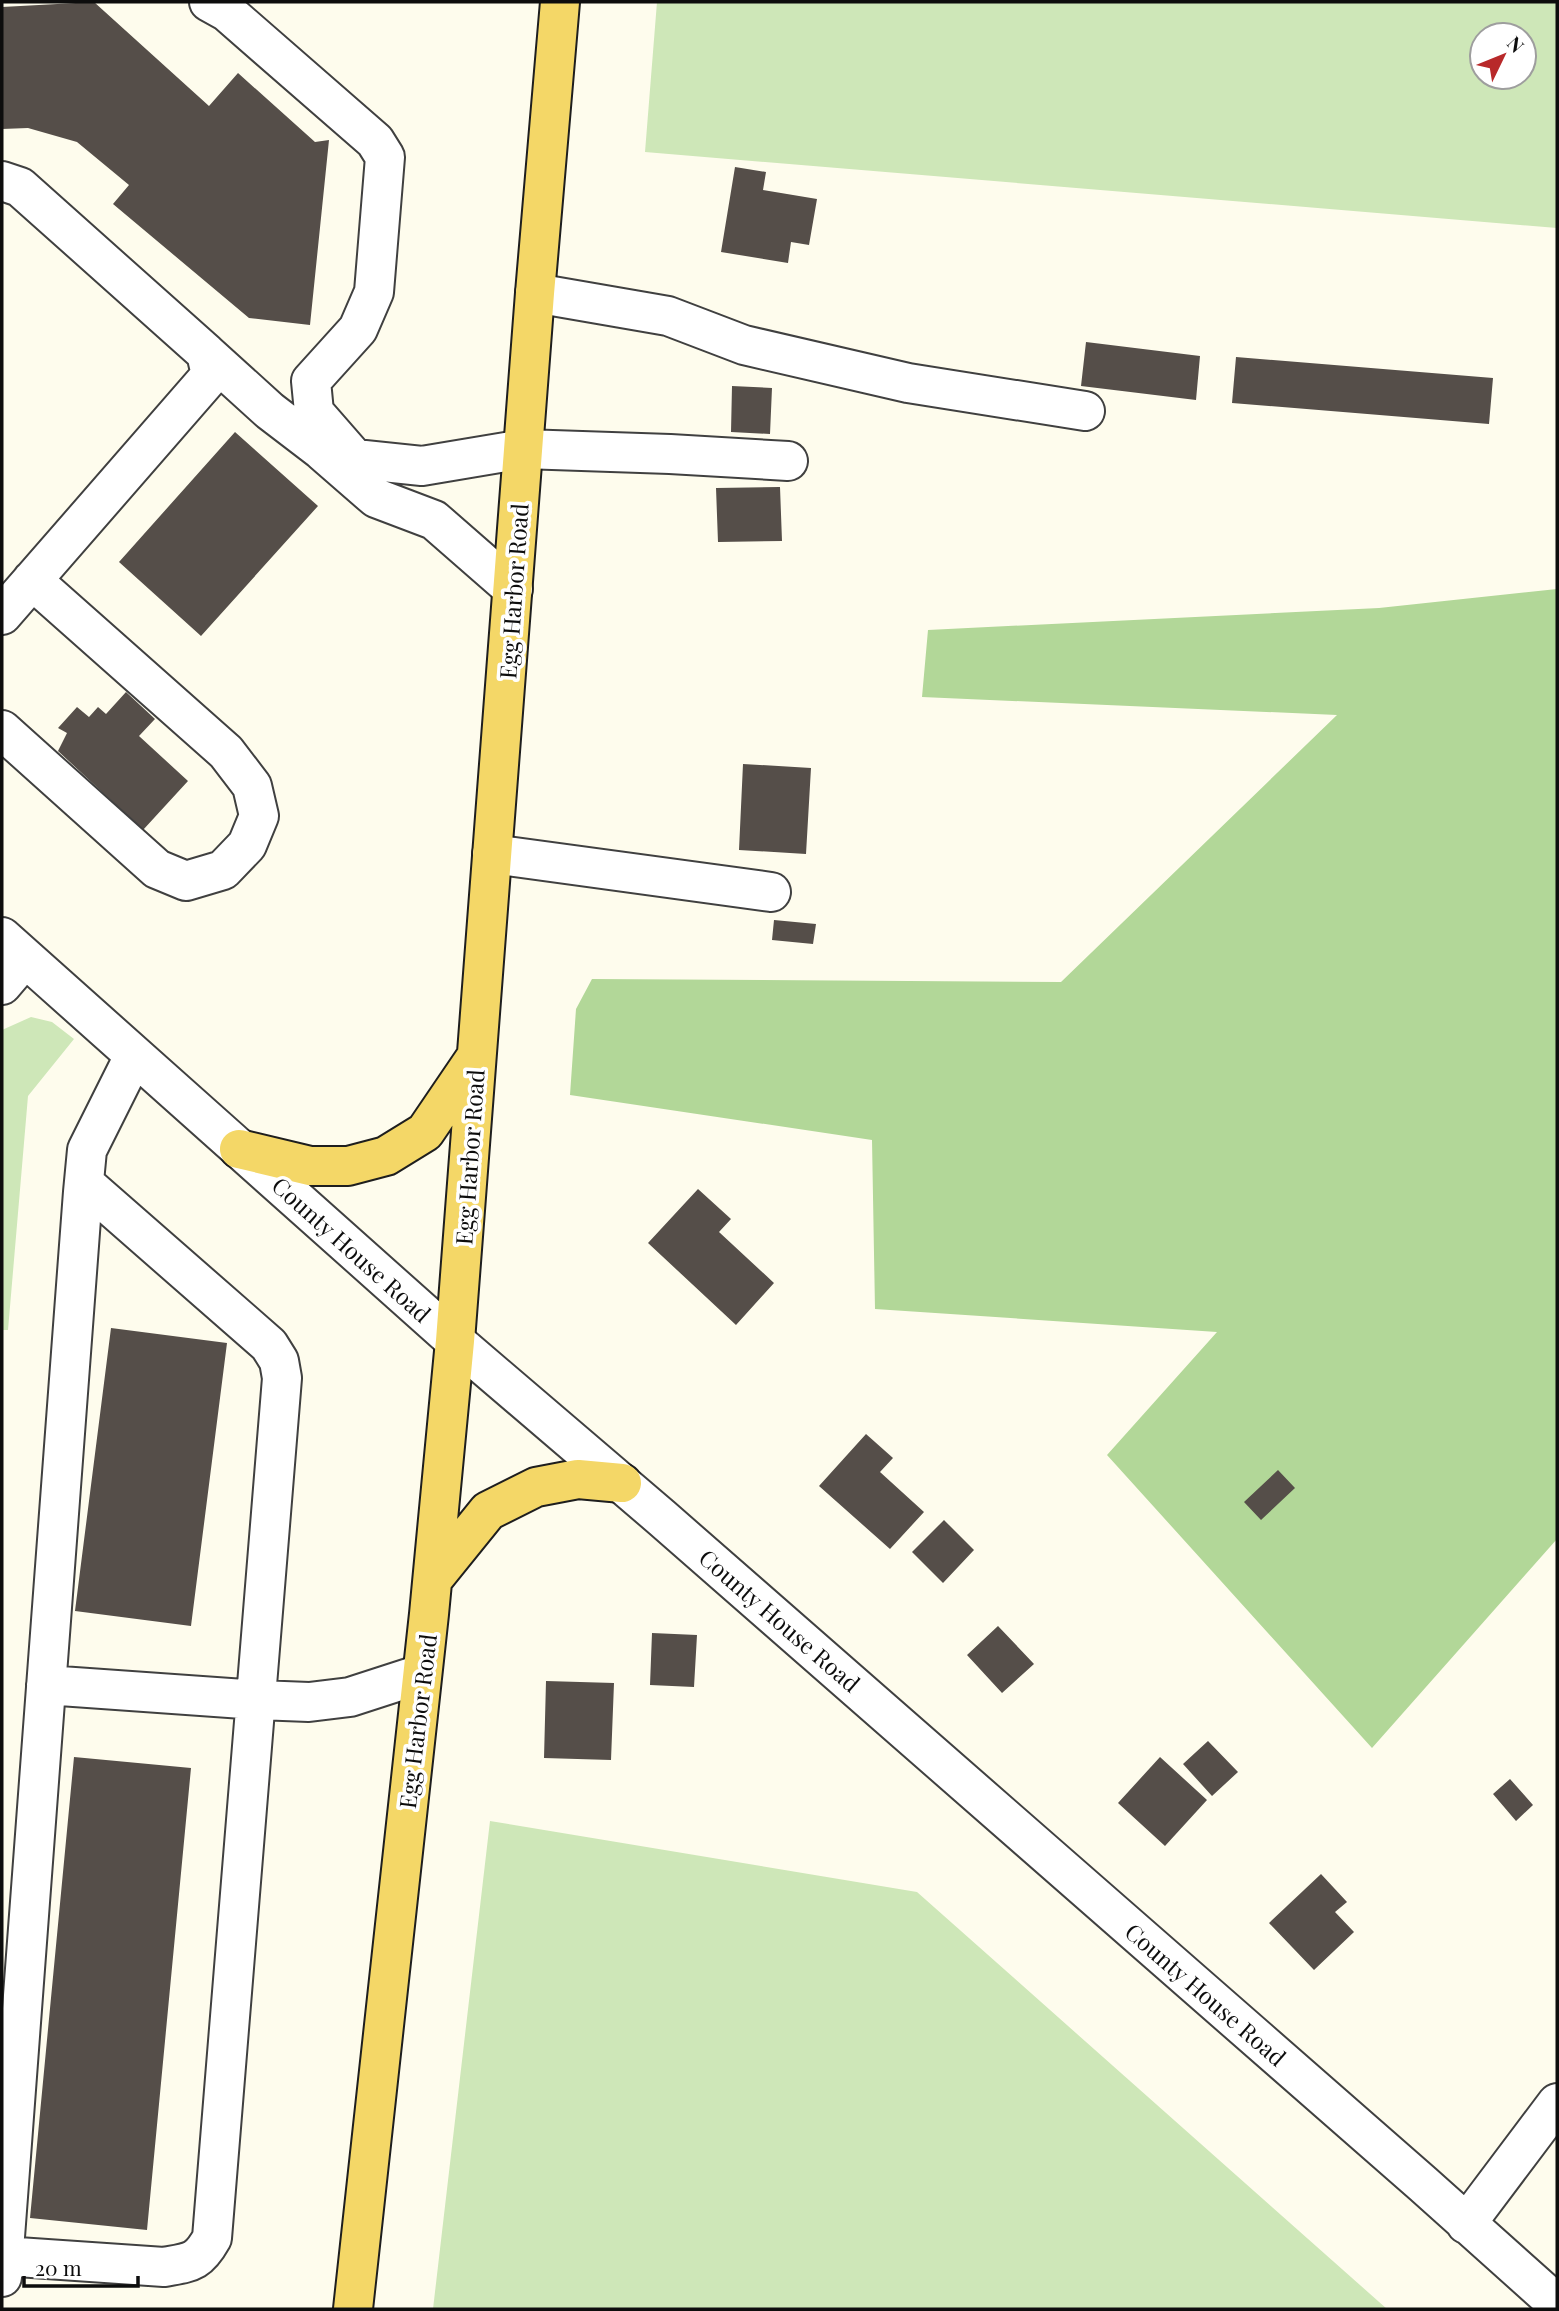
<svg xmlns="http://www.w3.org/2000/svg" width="1559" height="2311" font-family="'Playfair Display',serif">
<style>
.green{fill:#cee7b8;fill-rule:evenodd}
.forest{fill:#b2d798}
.building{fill:#554e49}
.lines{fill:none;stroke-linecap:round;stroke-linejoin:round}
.minor-casing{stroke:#404040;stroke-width:42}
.major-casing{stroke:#1e1e1e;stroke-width:42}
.minor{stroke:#fff;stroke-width:38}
.major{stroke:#f4d767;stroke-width:38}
.labels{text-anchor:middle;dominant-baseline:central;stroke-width:7;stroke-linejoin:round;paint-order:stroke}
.street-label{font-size:23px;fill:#0d0d0d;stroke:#fff}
</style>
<rect width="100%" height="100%" fill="#fefced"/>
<path class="green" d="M 657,2 L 1557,2 L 1557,228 L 645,152 ZM 1482,35 L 1524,35 L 1524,77 L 1482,77 Z
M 31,1017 L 52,1022 L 74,1039 L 28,1096 L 8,1330 L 2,1330 L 2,1030 Z
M 490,1821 L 917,1892 L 1387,2309 L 433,2309 Z"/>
<path class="forest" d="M 1557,589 L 1557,1539 L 1372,1748 L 1107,1455 L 1217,1332 L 875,1309 L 872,1140 L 570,1095 L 576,1009 L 592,979 L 1061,982 L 1337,715 L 922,697 L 928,630 L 1379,608 Z"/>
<path class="building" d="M 94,2 L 209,106 L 238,73 L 315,142 L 329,140 L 310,325 L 249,318 L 113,204 L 129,185 L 77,142 L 28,128 L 2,129 L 2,7 Z
M 735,167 L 766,172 L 763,190 L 817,199 L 809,245 L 791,242 L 788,263 L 721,252 Z
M 1086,342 L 1200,356 L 1196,400 L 1081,386 Z
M 1236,357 L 1493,378 L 1489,424 L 1232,403 Z
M 732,386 L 772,388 L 770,434 L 731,432 Z
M 235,432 L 318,506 L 201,636 L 119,562 Z
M 780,487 L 782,541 L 718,542 L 716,488 Z
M 126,692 L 155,719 L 139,736 L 188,781 L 143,830 L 58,751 L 67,733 L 58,728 L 77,707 L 89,717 L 98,707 L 106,714 Z
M 743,764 L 811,768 L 806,854 L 739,850 Z
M 774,920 L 816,924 L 813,944 L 772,940 Z
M 698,1189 L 731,1219 L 719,1232 L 774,1283 L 736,1325 L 648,1243 Z
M 111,1328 L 227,1343 L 191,1626 L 75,1611 Z
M 866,1434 L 893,1458 L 880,1472 L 924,1512 L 890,1549 L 819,1486 Z
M 1278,1470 L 1295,1488 L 1261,1520 L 1244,1502 Z
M 944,1520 L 974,1550 L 943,1583 L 912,1552 Z
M 998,1626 L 1034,1664 L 1002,1693 L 967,1655 Z
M 652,1633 L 697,1635 L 694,1687 L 650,1685 Z
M 546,1681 L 614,1683 L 611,1760 L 544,1758 Z
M 1208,1741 L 1238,1772 L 1212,1796 L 1183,1764 Z
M 74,1757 L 191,1768 L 147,2230 L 30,2218 Z
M 1160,1757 L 1207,1800 L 1165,1846 L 1118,1803 Z
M 1510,1779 L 1533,1805 L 1516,1821 L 1493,1794 Z
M 1321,1874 L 1347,1902 L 1335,1912 L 1354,1932 L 1314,1970 L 1269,1923 Z"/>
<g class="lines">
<g class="minor-casing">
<path id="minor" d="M 209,2 L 227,12 L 375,141 L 385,157 L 374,292 L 358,329 L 311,381 L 314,412 L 355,459 L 422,466 L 523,449 L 670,454 L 788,461
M 2,181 L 20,187 L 206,353 L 211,375 L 2,615
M 535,293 L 668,316 L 744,345 L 908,383 L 1085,411
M 206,353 L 270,411 L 321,450 L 339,455
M 323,452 L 376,498 L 434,520 L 513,589
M 2,730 L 157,869 L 186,881 L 223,870 L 247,845 L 259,816 L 252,786 L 226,752 L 32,580
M 492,854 L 771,892
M 2,937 L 455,1341 L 662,1518 L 1423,2184 L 1557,2304
M 2,985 L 25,958
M 46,1685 L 258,1700 L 309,1702 L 350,1697 L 421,1674
M 1466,2224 L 1557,2103
M 3,2256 L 164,2267 C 191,2262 198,2263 212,2238 L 282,1378 L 279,1361 L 269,1345 L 84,1183
M 2,2277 L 83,1192 L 87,1150 L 134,1056"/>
</g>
<g class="major-casing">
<path id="major" d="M 239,1149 L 310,1166 L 348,1166 L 386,1156 L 425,1132 L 476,1057
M 433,1579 L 488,1511 L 536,1487 L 578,1479 L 622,1483
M 353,2309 L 429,1614 L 455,1341 L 535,293 L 560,2"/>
</g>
<use href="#minor" class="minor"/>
<use href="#major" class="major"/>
</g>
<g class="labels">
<g class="street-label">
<text transform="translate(513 591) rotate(-86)">Egg Harbor Road</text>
<text transform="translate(469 1157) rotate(-86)">Egg Harbor Road</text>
<text transform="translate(352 1249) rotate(42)">County House Road</text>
<text transform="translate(780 1620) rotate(41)">County House Road</text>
<text transform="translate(417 1721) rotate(-83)">Egg Harbor Road</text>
<text transform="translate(1206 1994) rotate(41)">County House Road</text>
</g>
</g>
<rect width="1559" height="2311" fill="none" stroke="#0d0d0d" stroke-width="7"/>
<g transform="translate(1503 56) rotate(47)"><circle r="33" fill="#ffffff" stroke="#9e9e9e" stroke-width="2"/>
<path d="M0-5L12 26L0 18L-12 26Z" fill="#b8292a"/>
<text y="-10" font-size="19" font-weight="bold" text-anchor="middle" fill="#0d0d0d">N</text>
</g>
<path d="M24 2276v10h114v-10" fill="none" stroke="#0d0d0d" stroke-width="3.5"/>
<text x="35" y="2276" font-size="21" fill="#0d0d0d" stroke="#ffffff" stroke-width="5" paint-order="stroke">20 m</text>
</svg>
